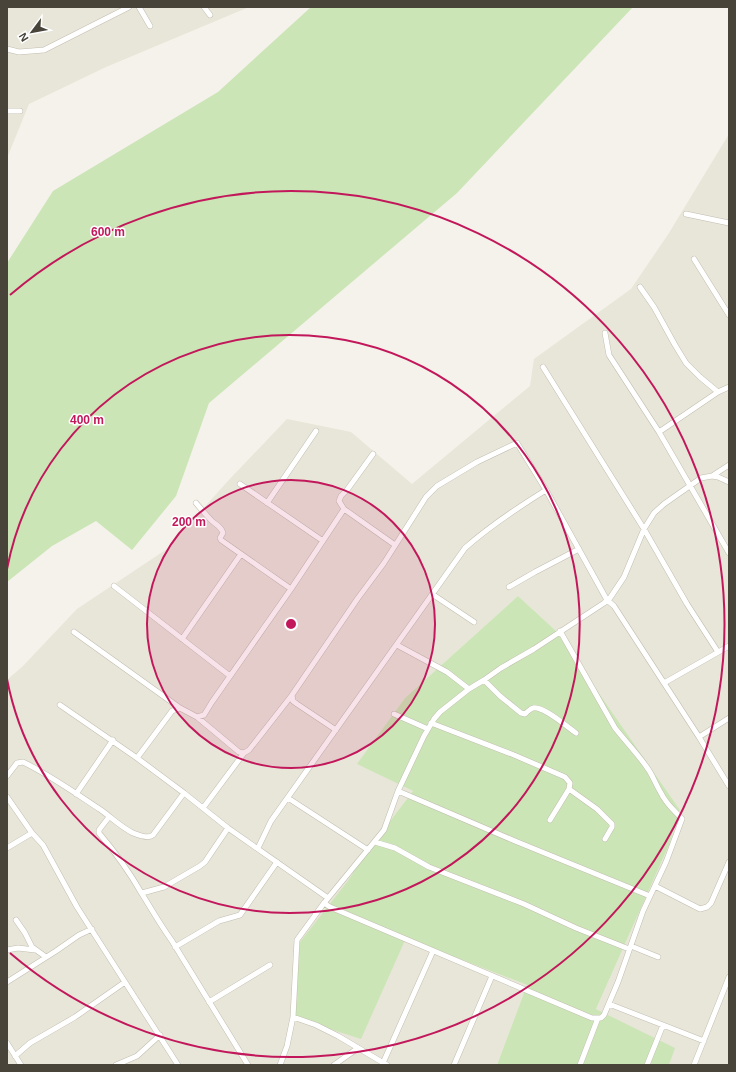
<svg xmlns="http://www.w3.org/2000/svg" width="736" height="1072" font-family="Arial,sans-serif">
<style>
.residential{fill:#e8e5d9}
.green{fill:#cbe5b6}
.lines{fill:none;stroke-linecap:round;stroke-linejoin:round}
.minor-casing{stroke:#c2beb0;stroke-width:6}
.minor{stroke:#fff;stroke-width:5}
.ring{fill:none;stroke:#c2185b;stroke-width:2}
.centre{fill:#c2185b;stroke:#fff;stroke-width:2}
.ring-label{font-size:12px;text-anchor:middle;font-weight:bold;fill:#c2185b;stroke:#fff;stroke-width:3;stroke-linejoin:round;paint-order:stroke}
</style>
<rect width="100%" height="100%" fill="#f4f2ea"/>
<path class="residential" d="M 7,7 L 249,7 L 106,67 L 29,104 L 7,158 Z
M 729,134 L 729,1065 L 669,1065 L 674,1048 L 596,1009 L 669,845 L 680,810 L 555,630 L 518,596 L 405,698 L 358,764 L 413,791 L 368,850 L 347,882 L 406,938 L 527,985 L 497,1065 L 7,1065 L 7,680 L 23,666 L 77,609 L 167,549 L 227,482 L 287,419 L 351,432 L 412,484 L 530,386 L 534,359 L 631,289 L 669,233 Z"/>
<path class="green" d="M 311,7 L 633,7 L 457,193 L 209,403 L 176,496 L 132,550 L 96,521 L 52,546 L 7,582 L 7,263 L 53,191 L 218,92 Z
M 518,596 L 555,630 L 680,810 L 669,845 L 596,1009 L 675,1048 L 669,1065 L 497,1065 L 527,985 L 406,938 L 361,1039 L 293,1017 L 300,942 L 347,882 L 368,850 L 413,791 L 357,764 L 405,698 Z"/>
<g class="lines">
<g class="minor-casing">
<path id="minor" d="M 139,7 L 150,26
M 204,7 L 210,15
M 7,49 L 19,52 L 44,50 L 129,7
M 7,111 L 20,111
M 686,214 L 729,223
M 694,259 L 729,315
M 640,287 L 654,307 L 675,345 L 686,363 L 700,377 L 718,392 L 729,387
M 605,333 L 609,355 L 659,432 L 729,553
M 543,367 L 644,529 L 687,604 L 718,652
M 659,432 L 718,392
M 712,476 L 729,465
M 240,484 L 323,541
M 196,503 C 201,509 206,515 212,521 C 216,525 221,526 223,533 L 220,538 L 221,540 L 291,589
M 267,503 L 316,431
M 344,509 L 339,501 L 341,496 L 347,490 L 373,454
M 114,586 L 230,676
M 509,587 L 535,572 L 579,549
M 432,594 L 474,622
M 74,632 L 180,708
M 182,639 L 241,554
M 397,645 L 447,672 L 469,689
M 484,680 L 500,696 L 521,713 L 525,714 C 527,712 530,709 533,708 C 544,706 567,727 576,733
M 664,683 L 729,646
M 60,705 L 137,758
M 394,714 L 428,729
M 197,717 L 239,752 L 244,753 L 249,750 L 292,695
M 431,723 L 514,755 L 565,777 L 570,783 L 569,789 L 550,820
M 336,730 L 297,704 L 293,701 L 292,695 L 358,598 L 384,563 L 426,497 L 437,486 L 477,462 L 517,443 L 546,490
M 699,737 L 729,718
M 7,776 L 17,763 L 23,762 C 50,775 75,793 101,810 C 112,818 121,827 133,833 C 138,835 149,839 153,835 L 184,793 L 228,828 L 328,898
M 569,789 L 597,809 L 612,824 L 612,827 L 605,839
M 398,791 L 515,841 L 650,896
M 184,793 L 137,758 L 172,711 L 180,708 L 197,717 L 204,715 L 212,702 L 291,589 L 344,509 L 395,545
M 76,794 L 113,740
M 7,797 L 32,833 L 7,848
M 288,798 L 368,850
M 203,808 L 244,753
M 109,817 L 99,830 L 99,833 C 115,852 130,873 142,894 C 152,910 161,926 172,941 L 248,1065
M 32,833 L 43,845 L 77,907 L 178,1065
M 375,842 L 395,848 L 429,867 L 524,904 L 576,928 L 629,949
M 258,848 L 271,821 L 465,548 C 490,526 517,508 546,490 L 607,600 L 614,606 L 699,737 L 729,786
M 655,886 L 700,909 L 707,907 L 711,903 L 729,862
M 142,893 L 164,887 L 200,866 L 205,862 L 228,828
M 324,903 L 330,907 L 592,1018 L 601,1018 L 604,1015 L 618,982 L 643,911 L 666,862 L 682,819 C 675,811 666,804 661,793 C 656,785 653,776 648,769 C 638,754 626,742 615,728 L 560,631
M 16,920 L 25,933 L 32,947 L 46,957
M 631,946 L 658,957
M 175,947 L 219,921 L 240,915 L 277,862
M 7,950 L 18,948 L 35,950
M 7,982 L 56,951 L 79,935 L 92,929
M 209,1002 L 270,965
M 609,1004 L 704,1041
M 293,1017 L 316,1025 L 338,1036 L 387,1065
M 7,1043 L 21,1065
M 15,1056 L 30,1043 L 75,1017 L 125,982
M 383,1063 L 433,951
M 116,1065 L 137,1056 L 160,1035
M 280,1065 L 287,1046 L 293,1017 L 297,940 L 324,903 L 384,830 L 398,791 L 424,736 L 434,719 L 440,712 L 469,689 L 484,680 L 501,668 L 534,649 L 604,603 L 610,598 L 624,577 L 644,529 L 654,513 L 664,504 L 701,478 L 712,476 L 718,477 L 729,482
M 334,1065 L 358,1048
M 454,1065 L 492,976
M 580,1065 L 598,1018
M 647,1065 L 663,1025
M 694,1065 L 729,977"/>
</g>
<use href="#minor" class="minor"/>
</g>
<circle cx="291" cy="624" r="144" fill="#c2185b" fill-opacity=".12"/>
<g class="ring">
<circle cx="291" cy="624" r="144"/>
<path d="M7 569A289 289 0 1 1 7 679"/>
<path d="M10 295A433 433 0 1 1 10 953"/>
</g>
<circle cx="291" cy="624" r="6" class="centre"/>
<g class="ring-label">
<text x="108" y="236">600 m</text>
<text x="87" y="424">400 m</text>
<text x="189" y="526">200 m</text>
</g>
<rect width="736" height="1072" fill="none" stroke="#484439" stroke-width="16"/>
<g transform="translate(32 32) rotate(238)" stroke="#ffffff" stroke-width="3" paint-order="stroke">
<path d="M0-3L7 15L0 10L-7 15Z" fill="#484439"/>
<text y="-6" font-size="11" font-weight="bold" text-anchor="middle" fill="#484439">N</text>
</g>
</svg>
